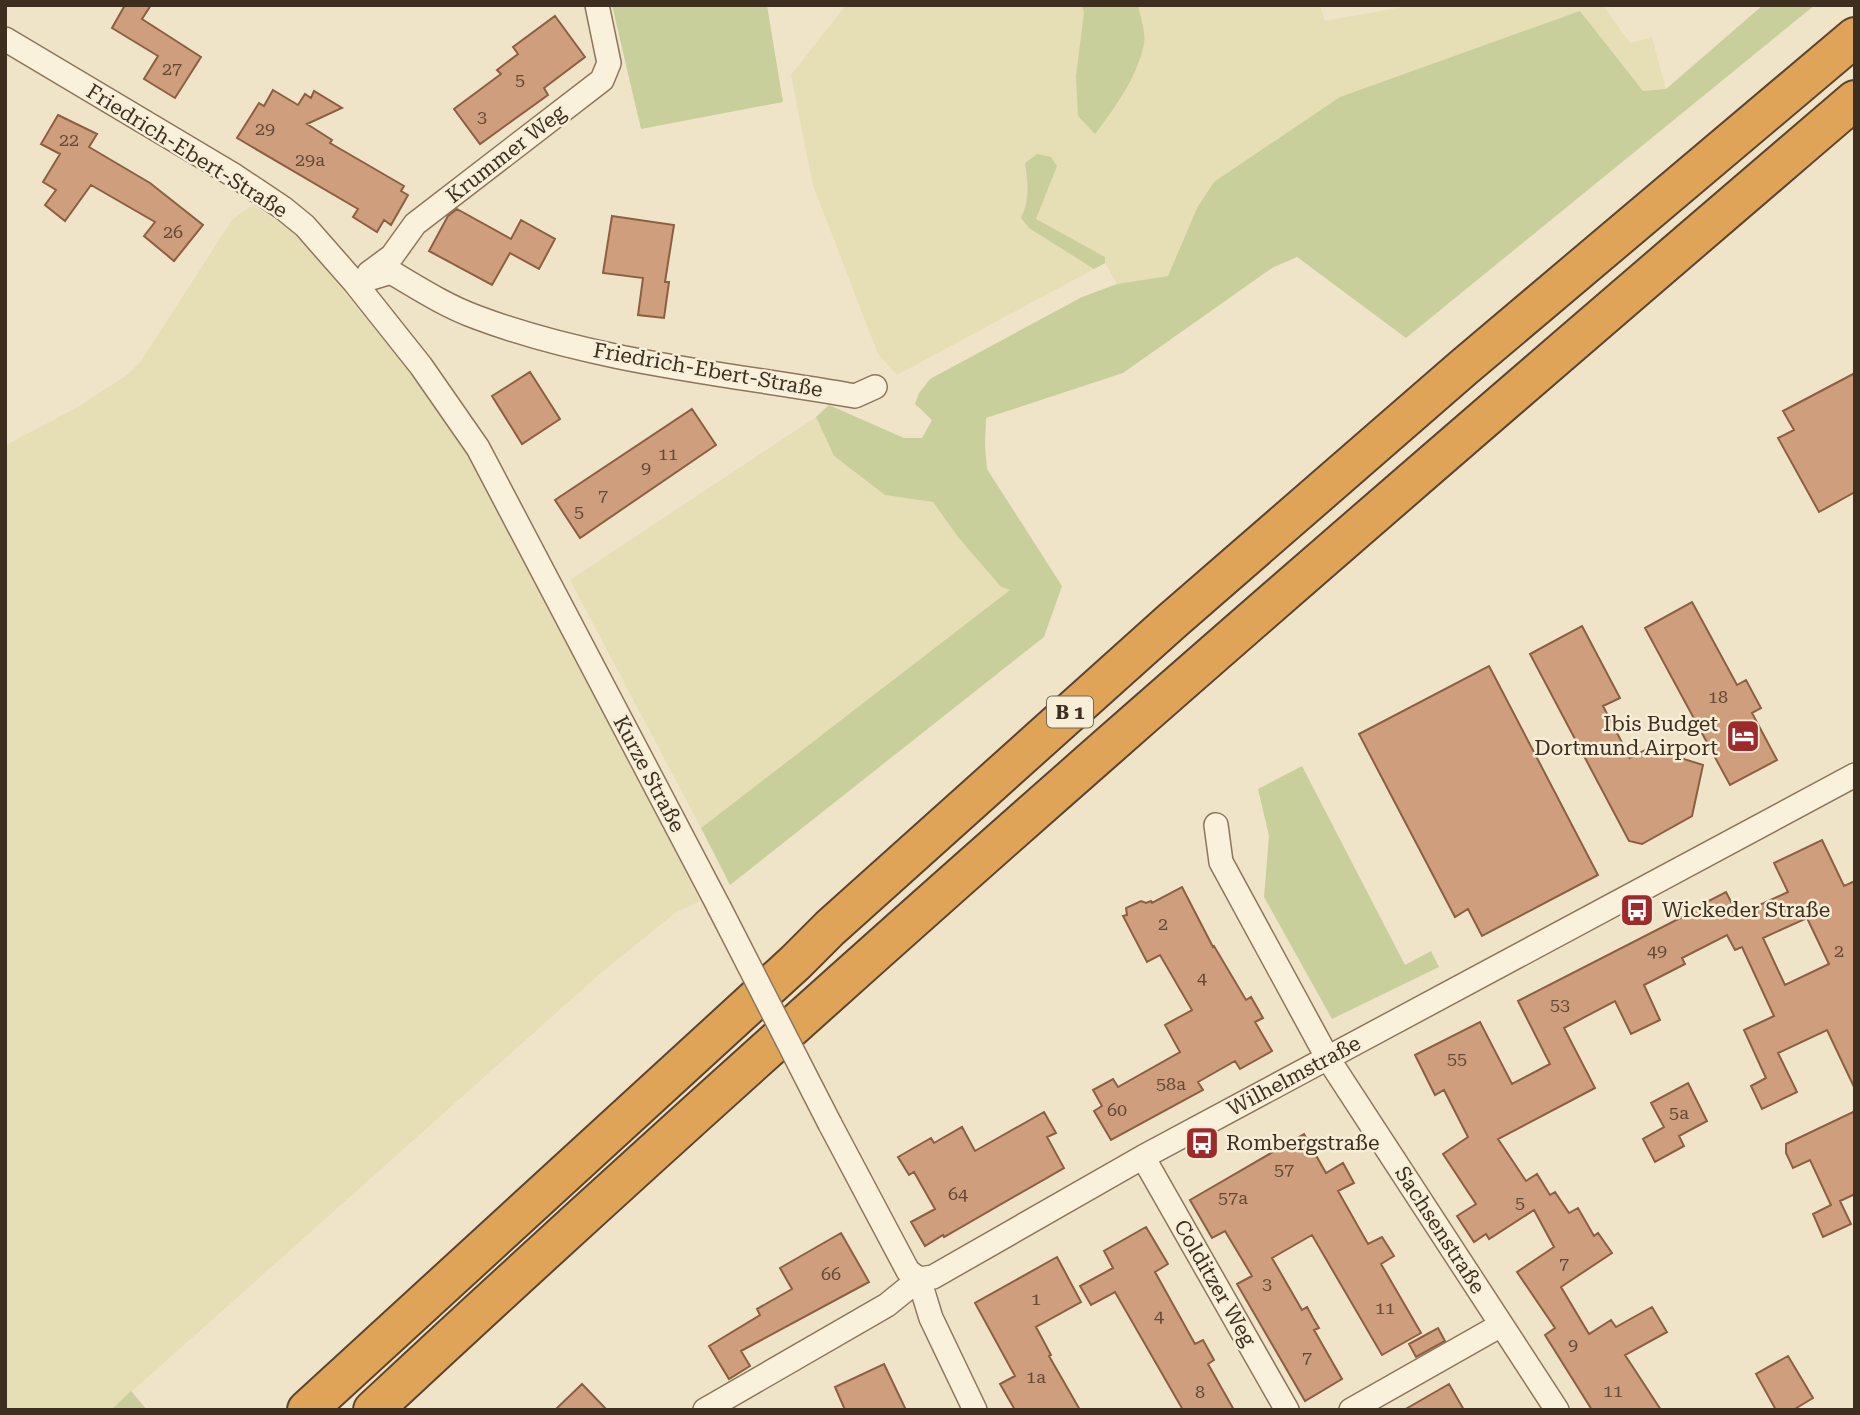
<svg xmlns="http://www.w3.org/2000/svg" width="1860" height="1415" font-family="'Roboto Serif',serif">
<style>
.farmland{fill:#e6deb5}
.green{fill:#c9cf9b}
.building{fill:#cf9f7d;stroke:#8d5f41;stroke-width:2;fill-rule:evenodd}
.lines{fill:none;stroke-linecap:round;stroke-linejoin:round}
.street-casing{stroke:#8d765c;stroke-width:26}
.highway-casing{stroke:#5b4430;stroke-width:42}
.street{stroke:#faf1dc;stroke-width:23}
.highway{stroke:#e0a458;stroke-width:38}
.street-bridge-casing{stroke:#8d765c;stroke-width:26;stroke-linecap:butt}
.street-bridge{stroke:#faf1dc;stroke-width:23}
.labels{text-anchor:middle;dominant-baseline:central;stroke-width:5;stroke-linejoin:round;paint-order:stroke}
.number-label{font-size:18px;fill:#624a37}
.shield{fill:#f7eed8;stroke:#756857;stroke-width:2}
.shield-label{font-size:19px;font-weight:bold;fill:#3d2e20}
.street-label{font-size:21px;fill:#3d2e20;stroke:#f7eed8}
.poi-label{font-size:21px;fill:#3d2e20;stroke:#f7eed8;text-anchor:start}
</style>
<rect width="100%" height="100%" fill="#f0e4c8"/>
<path class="farmland" d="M 846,5 L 1320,5 L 1325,21 L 1413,5 L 1603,5 L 1630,43 L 1652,37 L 1666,90 L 1643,91 L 1197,208 L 1168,276 L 1117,284 L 1105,263 L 897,375 L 878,354 L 813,185 L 791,75 Z
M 252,205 L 285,226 L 309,249 L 417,381 L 461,441 L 654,809 L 700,901 L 675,913 L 602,972 L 111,1410 L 5,1410 L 5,441 L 8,444 L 78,407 L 127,375 L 141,361 L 232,220 Z
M 816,417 L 834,456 L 885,495 L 933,502 L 958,537 L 1001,587 L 1010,590 L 701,828 L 570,580 Z"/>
<path class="green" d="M 612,5 L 767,5 L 783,102 L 641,129 Z
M 1082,5 L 1138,5 C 1140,16 1146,32 1144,43 C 1138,76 1115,108 1095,134 L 1078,116 L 1076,76 L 1084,13 Z
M 1763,5 L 1815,5 L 1406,338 L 1297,257 L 1272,268 L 1123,373 L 986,418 L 985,446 L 987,469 L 1062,586 L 1044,637 L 730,885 L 701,828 L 1010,590 L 1001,587 L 958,537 L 933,502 L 885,495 L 834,456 L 816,417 L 829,405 L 904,438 L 922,438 L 932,420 L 915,404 L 919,393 L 930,379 L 1082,297 L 1117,284 L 1168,276 L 1197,208 L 1214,182 L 1340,97 L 1580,11 L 1643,91 L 1666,89 Z
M 1037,154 L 1051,157 L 1057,166 L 1036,219 L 1105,257 L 1105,263 L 1094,269 L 1029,228 L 1021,218 C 1030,199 1028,184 1025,163 Z
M 1302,766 L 1405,965 L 1431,951 L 1439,967 L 1332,1019 L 1264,897 L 1269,836 L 1258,789 Z
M 131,1391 L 147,1410 L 111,1410 Z"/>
<path class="building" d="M 125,5 L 151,5 L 142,19 L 201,57 L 175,98 L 144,79 L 158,56 L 112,28 Z
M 555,16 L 585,57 L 544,88 L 548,95 L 480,144 L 454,109 L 501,74 L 497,70 L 518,54 L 513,47 Z
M 273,90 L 298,105 L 305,94 L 311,98 L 314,91 L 342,108 L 307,124 L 332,140 L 330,143 L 404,186 L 401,191 L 408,195 L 391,225 L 384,220 L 377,232 L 353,217 L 358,209 L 237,138 L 259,103 L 264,106 Z
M 58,115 L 97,134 L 89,147 L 150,183 L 203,225 L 174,261 L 144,236 L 155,222 L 91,185 L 65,221 L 45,205 L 56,190 L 43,182 L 60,154 L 41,144 Z
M 457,209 L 511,239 L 521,220 L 555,239 L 539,269 L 510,253 L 492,285 L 429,251 L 448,216 Z
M 612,216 L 674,225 L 665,282 L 669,282 L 664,318 L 638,315 L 643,278 L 603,273 Z
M 530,372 L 560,419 L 522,444 L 492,396 Z
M 1855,373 L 1855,492 L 1819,512 L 1778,438 L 1794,430 L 1783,411 Z
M 692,409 L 716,445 L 580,538 L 555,500 Z
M 1692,602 L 1737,685 L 1746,680 L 1761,708 L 1752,713 L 1777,760 L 1730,785 L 1645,628 Z
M 1582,626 L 1620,698 L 1603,706 L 1630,758 L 1649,748 L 1703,765 L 1692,816 L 1642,844 L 1629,841 L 1530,654 Z
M 1489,666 L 1598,875 L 1482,936 L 1468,909 L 1455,917 L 1359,734 Z
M 1822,840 L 1844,886 L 1855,881 L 1855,1089 L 1827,1030 L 1778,1053 L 1797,1092 L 1762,1109 L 1751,1086 L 1766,1078 L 1744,1030 L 1774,1016 L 1742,947 L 1735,950 L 1727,935 L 1682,958 L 1685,964 L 1644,985 L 1660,1020 L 1631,1034 L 1615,1001 L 1564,1028 L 1595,1088 L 1498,1139 L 1526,1181 L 1537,1174 L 1550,1195 L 1555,1192 L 1569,1213 L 1578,1208 L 1594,1236 L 1598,1233 L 1612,1253 L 1561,1287 L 1589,1334 L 1611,1320 L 1616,1327 L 1652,1307 L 1667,1332 L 1625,1355 L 1661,1410 L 1592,1410 L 1545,1335 L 1555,1328 L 1517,1272 L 1554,1247 L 1534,1210 L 1489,1239 L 1486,1234 L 1474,1242 L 1457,1216 L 1476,1204 L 1443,1154 L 1468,1137 L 1444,1090 L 1435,1095 L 1415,1055 L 1480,1022 L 1512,1084 L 1550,1064 L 1518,1001 L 1690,913 L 1689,911 L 1726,892 L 1738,915 L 1788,892 L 1774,863 ZM 1807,918 L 1829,964 L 1785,985 L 1763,938 Z
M 1182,887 L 1213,947 L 1214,946 L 1246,1000 L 1251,997 L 1263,1018 L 1255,1022 L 1272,1051 L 1240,1069 L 1235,1061 L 1198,1082 L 1203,1090 L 1111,1140 L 1094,1111 L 1102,1106 L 1093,1090 L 1113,1079 L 1118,1087 L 1180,1052 L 1165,1025 L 1192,1010 L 1160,955 L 1147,962 L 1123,916 L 1127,915 L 1126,908 L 1141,901 L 1146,903 L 1151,901 L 1152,903 Z
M 1688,1083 L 1707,1121 L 1679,1136 L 1684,1146 L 1655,1162 L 1643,1139 L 1664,1127 L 1651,1103 Z
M 1855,1111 L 1855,1194 L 1840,1201 L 1851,1224 L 1823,1237 L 1813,1214 L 1831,1205 L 1810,1160 L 1793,1168 L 1786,1153 L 1786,1144 Z
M 1044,1112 L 1056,1133 L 1047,1137 L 1064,1168 L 944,1237 L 943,1235 L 925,1246 L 911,1222 L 935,1209 L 914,1172 L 909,1175 L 898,1157 L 931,1138 L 934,1143 L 962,1127 L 975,1151 Z
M 1304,1134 L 1326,1173 L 1343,1163 L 1354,1183 L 1338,1191 L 1368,1244 L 1382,1237 L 1394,1256 L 1381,1264 L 1421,1333 L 1382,1355 L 1312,1235 L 1272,1258 L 1302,1310 L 1307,1307 L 1313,1318 L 1319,1328 L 1314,1330 L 1342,1379 L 1305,1401 L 1237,1284 L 1252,1276 L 1225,1231 L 1212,1238 L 1190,1200 Z
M 1146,1227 L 1168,1264 L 1155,1272 L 1195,1344 L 1203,1340 L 1214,1360 L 1208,1364 L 1234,1410 L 1183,1410 L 1115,1292 L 1091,1305 L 1080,1286 L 1113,1268 L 1104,1251 Z
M 841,1233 L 869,1282 L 741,1351 L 750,1366 L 729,1379 L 709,1346 L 760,1315 L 757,1309 L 792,1289 L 780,1268 Z
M 1057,1257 L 1081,1302 L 1036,1327 L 1051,1355 L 1049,1356 L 1080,1410 L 1015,1410 L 1000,1384 L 1015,1376 L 975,1303 Z
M 1438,1328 L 1445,1341 L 1416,1357 L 1409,1344 Z
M 1788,1356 L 1813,1398 L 1793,1410 L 1776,1410 L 1756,1374 Z
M 884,1364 L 906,1410 L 845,1410 L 835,1387 Z
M 582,1384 L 607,1410 L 555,1410 Z
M 1449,1384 L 1464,1410 L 1404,1410 Z"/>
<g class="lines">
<g class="street-casing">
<path id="street" d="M 5,39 L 235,176 L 283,208 L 305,226 L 355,283 L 421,366 L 478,448 L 719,907
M 369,273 L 392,256 L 415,224 L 602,80 L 609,63 L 597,5
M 355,283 L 391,272 C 418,288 446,306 476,317 C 595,362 730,374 855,396 L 875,387
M 1216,825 L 1221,862 L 1327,1057 L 1557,1410
M 830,1124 L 908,1271 L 919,1279
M 1143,1157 L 1287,1410
M 919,1279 L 931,1318 L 975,1410
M 705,1410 L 887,1305 L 919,1279 L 933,1277 L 1143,1157 L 1855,775
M 1351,1410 L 1501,1325"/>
</g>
<g class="highway-casing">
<path id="highway" d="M 307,1410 L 796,962 L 830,928 L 1172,621 L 1463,368 L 1855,37
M 373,1410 C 856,960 1354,529 1855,100"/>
</g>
<use href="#street" class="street"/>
<use href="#highway" class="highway"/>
<g class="street-bridge-casing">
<path id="street-bridge" d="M 719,907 L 830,1124"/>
</g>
<use href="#street-bridge" class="street-bridge"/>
</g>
<defs>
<g id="hotel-square" transform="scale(1.75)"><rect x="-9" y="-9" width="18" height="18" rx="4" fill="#9e2a2b" stroke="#f7eed8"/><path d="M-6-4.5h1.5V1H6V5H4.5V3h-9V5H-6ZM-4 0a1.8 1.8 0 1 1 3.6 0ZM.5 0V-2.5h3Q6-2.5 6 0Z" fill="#fff"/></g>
<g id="bus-square" transform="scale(1.75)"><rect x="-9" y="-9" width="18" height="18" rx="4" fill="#9e2a2b" stroke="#f7eed8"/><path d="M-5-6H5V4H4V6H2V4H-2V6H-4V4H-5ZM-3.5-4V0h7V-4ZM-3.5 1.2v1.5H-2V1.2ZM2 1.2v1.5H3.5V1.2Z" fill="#fff"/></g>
</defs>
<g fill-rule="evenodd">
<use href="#hotel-square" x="1743" y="736"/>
<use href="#bus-square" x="1637" y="910"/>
<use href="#bus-square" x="1202" y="1143"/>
</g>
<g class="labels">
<g class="number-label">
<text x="172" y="68">27</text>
<text x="520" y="79">5</text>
<text x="482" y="116">3</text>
<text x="265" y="128">29</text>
<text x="69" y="139">22</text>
<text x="310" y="159">29a</text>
<text x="173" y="231">26</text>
<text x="668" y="453">11</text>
<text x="646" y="467">9</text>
<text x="603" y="495">7</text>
<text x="579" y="511">5</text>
<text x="1718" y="696">18</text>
<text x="1163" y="923">2</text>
<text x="1657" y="950">49</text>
<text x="1839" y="950">2</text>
<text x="1202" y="977">4</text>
<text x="1560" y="1004">53</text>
<text x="1457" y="1058">55</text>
<text x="1171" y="1083">58a</text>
<text x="1117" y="1109">60</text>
<text x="1679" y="1112">5a</text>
<text x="1284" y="1169">57</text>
<text x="958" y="1193">64</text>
<text x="1233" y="1197">57a</text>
<text x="1520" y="1202">5</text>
<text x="1564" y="1263">7</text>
<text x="831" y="1273">66</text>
<text x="1267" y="1283">3</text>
<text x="1036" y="1298">1</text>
<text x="1385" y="1307">11</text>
<text x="1159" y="1315">4</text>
<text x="1573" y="1344">9</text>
<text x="1307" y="1357">7</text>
<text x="1036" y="1376">1a</text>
<text x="1613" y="1390">11</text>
<text x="1200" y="1391">8</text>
</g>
<rect class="shield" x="1047" y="696.5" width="46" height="31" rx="5"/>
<g class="shield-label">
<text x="1070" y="712">B 1</text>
</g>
<g class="street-label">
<text transform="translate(187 151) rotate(32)">Friedrich-Ebert-Straße</text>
<text transform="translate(506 154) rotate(-38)">Krummer Weg</text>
<text transform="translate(708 370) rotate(10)">Friedrich-Ebert-Straße</text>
<text transform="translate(649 774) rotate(62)">Kurze Straße</text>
<text transform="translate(1294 1076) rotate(-28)">Wilhelmstraße</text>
<text transform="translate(1440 1230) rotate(57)">Sachsenstraße</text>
<text transform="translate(1215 1283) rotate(60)">Colditzer Weg</text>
</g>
<g class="poi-label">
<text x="1718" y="724" text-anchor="end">Ibis Budget<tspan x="1718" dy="24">Dortmund Airport</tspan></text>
<text x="1662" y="910">Wickeder Straße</text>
<text x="1226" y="1143">Rombergstraße</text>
</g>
</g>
<rect width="1860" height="1415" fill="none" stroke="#3d2e20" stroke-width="14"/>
</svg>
